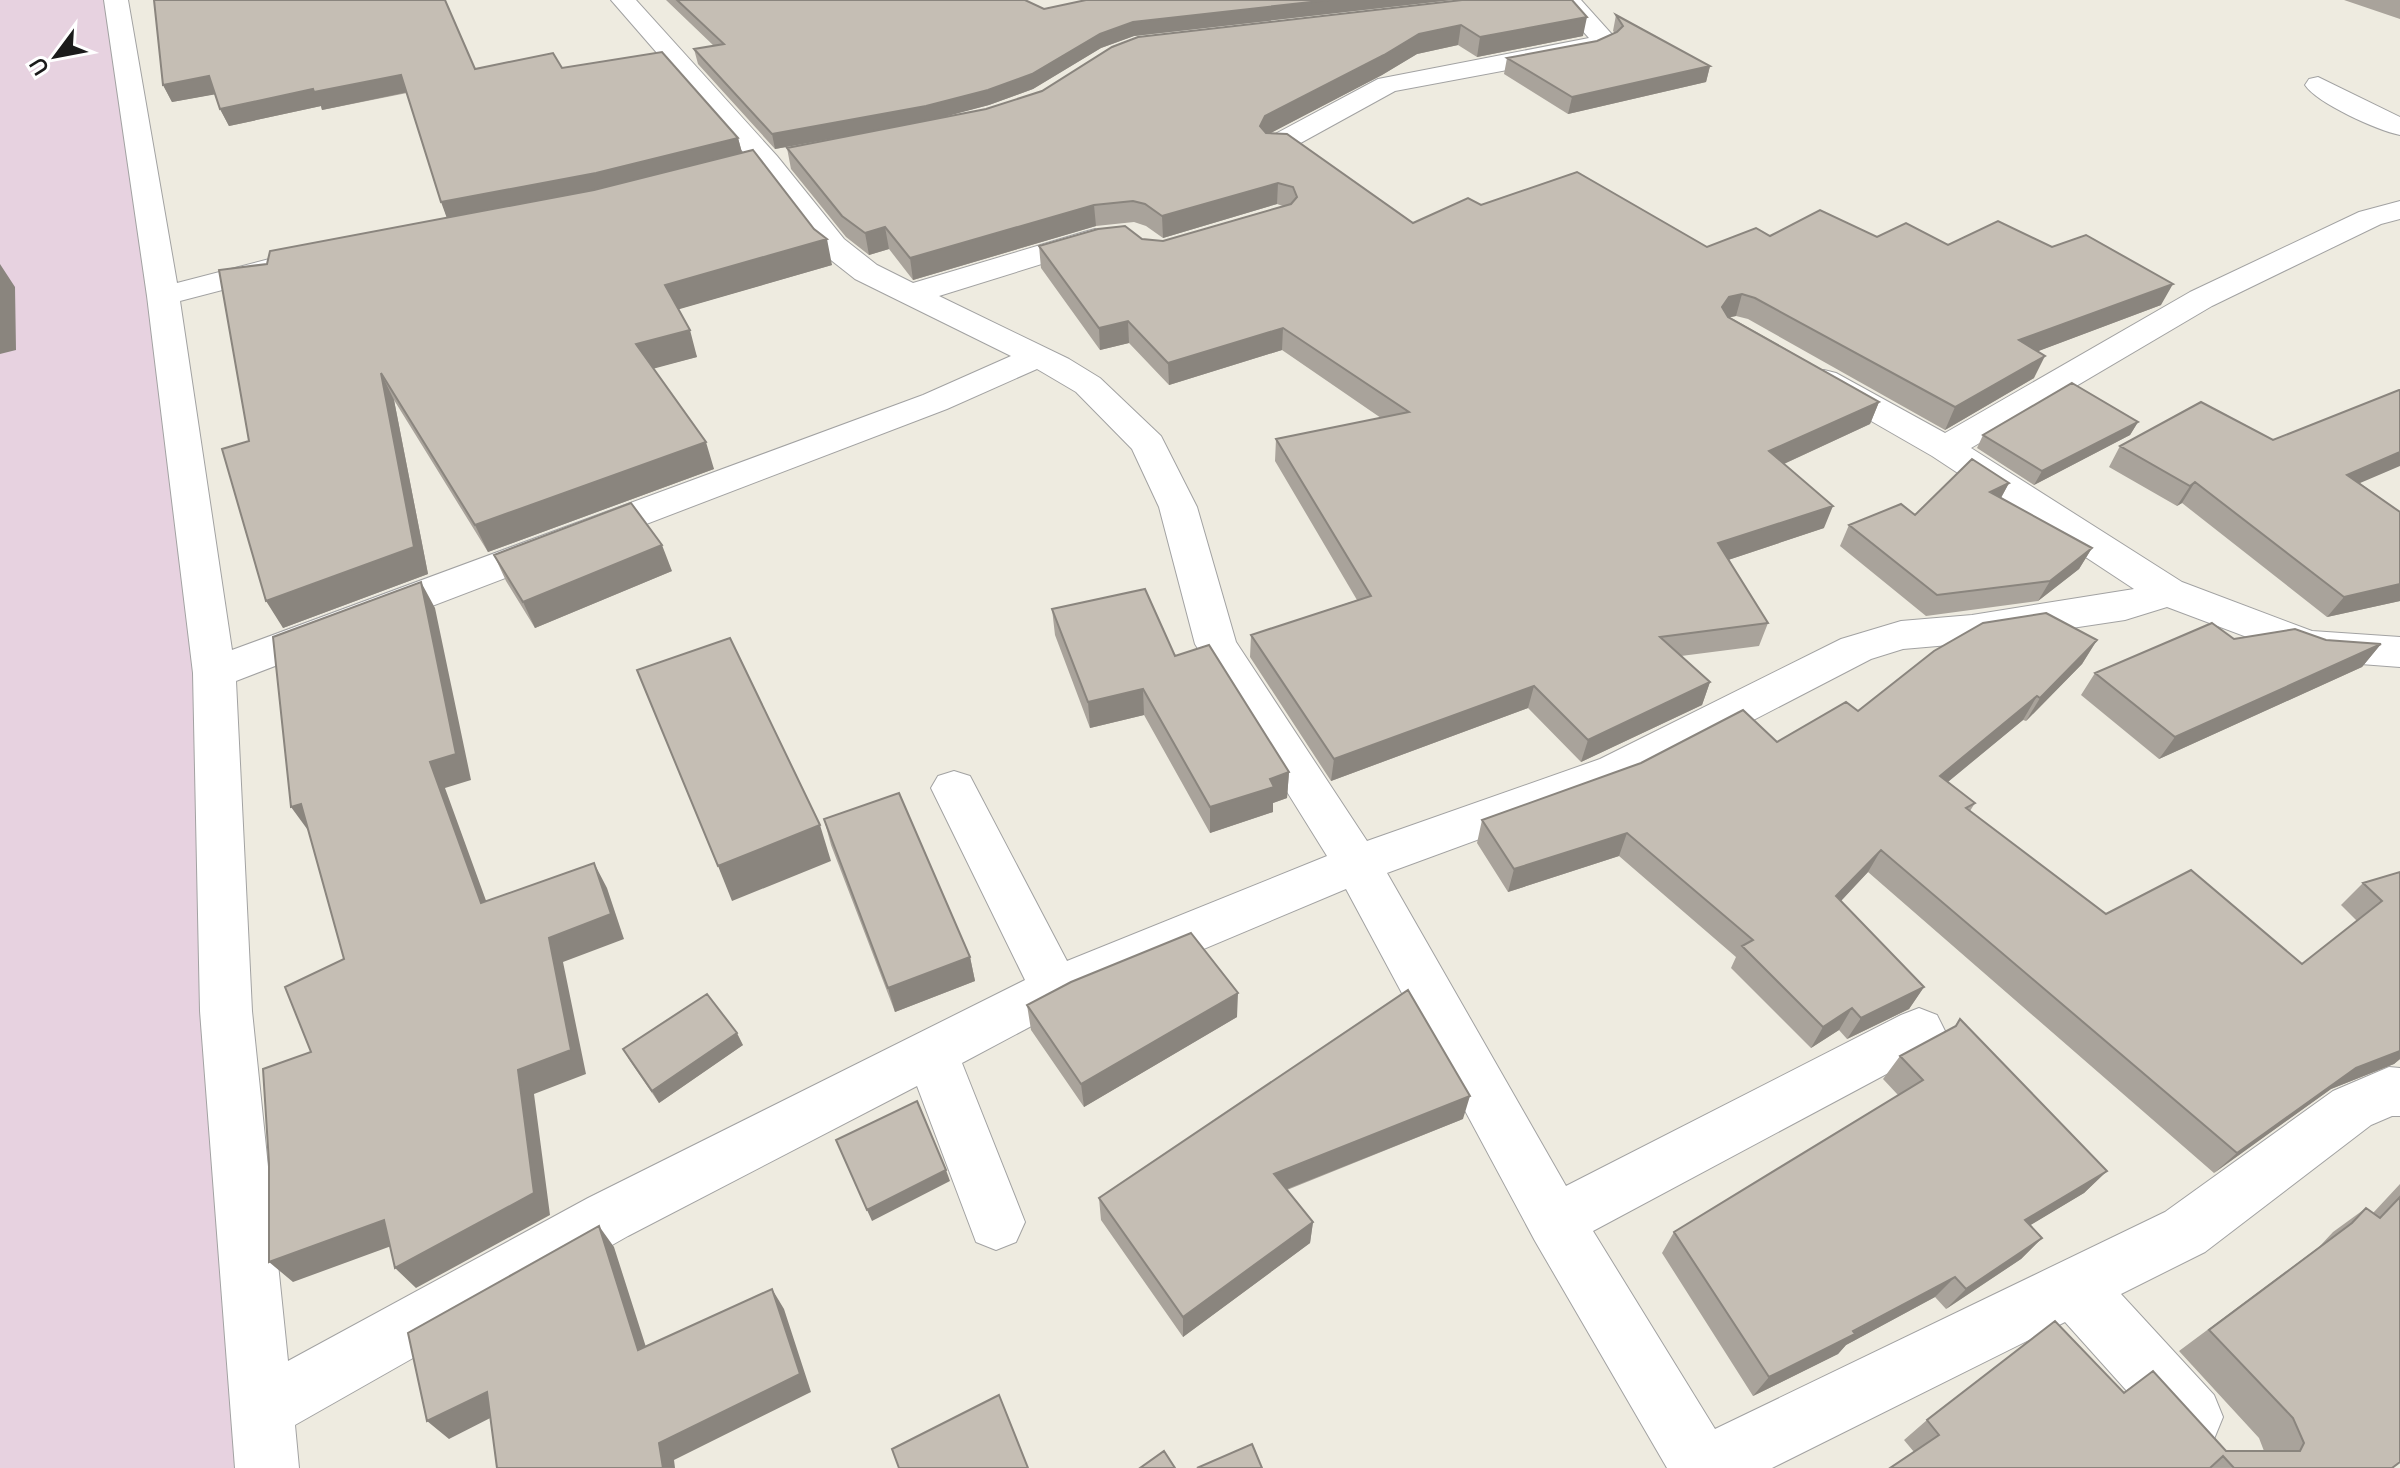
<svg xmlns="http://www.w3.org/2000/svg" width="2400" height="1468" font-family="Manrope,sans-serif">
<style>
.industrial{fill:#e7d2e0}
.lines{fill:none;stroke-linecap:round;stroke-linejoin:round}
.minor-casing{stroke:#a2a2a2;stroke-width:2}
.minor{fill:#fff;fill-rule:evenodd}
.wall{fill:#a9a39b}
.shaded-wall{fill:#8a857e}
.building{fill:#c5beb4;stroke:#8a857e;stroke-width:2}
</style>
<rect width="100%" height="100%" fill="#eeebe0"/>
<path class="industrial" d="M 0,0 L 104,0 L 208,677 L 272,1468 L 0,1468 Z"/>
<g class="lines">
<g class="minor-casing">
<path id="minor" d="M 104,0 L 128,0 L 177,283 L 277,257 L 288,259 L 293,266 L 288,273 L 180,301 L 232,650 L 923,395 L 1011,356 L 855,279 L 822,253 L 757,168 L 611,0 L 636,0 L 777,156 L 844,239 L 877,265 L 913,283 L 1084,232 L 1095,229 L 1106,232 L 1110,238 L 1106,244 L 939,296 L 1069,359 L 1100,378 L 1161,436 L 1197,507 L 1236,642 L 1367,841 L 1600,759 L 1841,639 L 1901,621 L 1972,615 L 2134,589 L 1932,456 L 1812,387 L 1807,380 L 1812,373 L 1824,370 L 1836,373 L 1945,433 L 2190,292 L 2359,212 L 2400,201 L 2400,219 L 2381,224 L 2212,306 L 1971,448 L 2182,582 L 2312,631 L 2400,637 L 2400,667 L 2308,660 L 2167,607 L 2125,620 L 1972,643 L 1903,649 L 1871,659 L 1632,783 L 1387,873 L 1566,1186 L 1901,1015 L 1919,1008 L 1937,1015 L 1945,1031 L 1937,1047 L 1593,1231 L 1715,1429 L 2165,1212 L 2333,1091 L 2389,1067 L 2400,1068 L 2400,1116 L 2392,1116 L 2371,1125 L 2205,1252 L 2121,1294 L 2214,1395 L 2223,1417 L 2214,1439 L 2192,1448 L 2170,1439 L 2065,1322 L 1772,1468 L 1667,1468 L 1535,1241 L 1346,889 L 1073,1004 L 962,1063 L 1025,1222 L 1016,1242 L 996,1250 L 976,1242 L 917,1086 L 628,1236 L 295,1425 L 299,1468 L 235,1468 L 200,1011 L 193,673 L 147,296 ZM 1037,369 L 1076,392 L 1132,449 L 1159,507 L 1195,644 L 1327,856 L 1067,961 L 970,776 L 954,771 L 938,776 L 931,788 L 1025,980 L 588,1198 L 288,1361 L 252,1011 L 236,681 L 947,409 Z
M 1524,0 L 1581,0 L 1617,40 L 1613,45 L 1593,54 L 1395,91 L 1286,151 L 1276,153 L 1266,151 L 1262,145 L 1266,139 L 1378,79 L 1589,38 L 1562,8 L 1525,8 L 1522,3 Z
M 2318,77 L 2400,117 L 2400,135 C 2377,130 2318,104 2305,85 L 2309,79 Z"/>
</g>
<use href="#minor" class="minor"/>
</g>
<path class="wall" d="M 666,0 L 1025,0 L 1044,9 L 1086,0 L 1452,0 L 1134,36 L 1101,48 L 1033,89 L 989,105 L 930,120 L 986,109 L 1462,0 L 1583,36 L 1477,57 L 1458,45 L 1417,54 L 1382,75 L 1270,133 L 1413,223 L 1481,205 L 1707,247 L 1770,236 L 1877,237 L 1948,245 L 2161,305 L 2038,351 L 2034,378 L 1945,430 L 1748,319 L 1736,316 L 1730,317 L 1879,402 L 1870,424 L 1784,464 L 1824,528 L 1728,560 L 1768,623 L 1759,646 L 1681,656 L 1710,682 L 1702,705 L 1581,762 L 1528,708 L 1331,781 L 1250,657 L 1251,635 L 1357,600 L 1275,461 L 1276,439 L 1381,418 L 1282,350 L 1169,385 L 1129,343 L 1100,350 L 1041,268 L 1039,246 L 1142,239 L 1163,241 L 1283,206 L 1277,204 L 1163,238 L 1146,226 L 1134,222 L 1096,226 L 913,280 L 889,249 L 869,255 L 846,237 L 791,169 L 787,148 L 924,122 L 775,149 L 698,64 L 694,49 L 714,46 Z
M 2344,0 L 2400,0 L 2400,19 Z
M 1616,15 L 1710,66 L 1706,82 L 1568,114 L 1504,74 L 1507,58 L 1597,41 L 1615,33 L 1613,31 Z
M 562,68 L 738,138 L 742,153 L 832,265 L 678,309 L 697,357 L 653,368 L 714,469 L 488,552 L 394,400 L 428,574 L 283,628 L 249,441 L 267,264 L 447,218 L 407,93 L 322,110 L 321,106 L 229,126 L 220,109 L 215,94 L 172,102 L 163,85 Z
M 2138,422 L 2130,435 L 2034,485 L 1977,448 L 1983,435 Z
M 2273,440 L 2360,483 L 2400,512 L 2400,601 L 2327,617 L 2182,503 L 2177,506 L 2109,467 L 2120,446 Z
M 2009,483 L 2001,498 L 2092,548 L 2079,569 L 2038,601 L 1926,616 L 1840,546 L 1849,525 L 1915,515 Z
M 494,555 L 672,571 L 535,628 L 506,581 Z
M 1052,609 L 1175,656 L 1289,772 L 1287,798 L 1273,803 L 1273,812 L 1210,833 L 1144,715 L 1090,728 L 1055,635 Z
M 2234,639 L 2326,640 L 2381,644 L 2362,667 L 2159,759 L 2081,695 L 2095,673 Z
M 2097,640 L 2082,664 L 2026,721 L 2023,720 L 1948,782 L 1975,803 L 1970,811 L 2106,914 L 2302,964 L 2357,921 L 2341,905 L 2363,883 L 2400,872 L 2400,1059 L 2394,1064 L 2331,1089 L 2214,1173 L 1868,872 L 1841,901 L 1924,987 L 1909,1009 L 1847,1039 L 1839,1030 L 1811,1048 L 1731,968 L 1736,957 L 1619,856 L 1508,892 L 1477,843 L 1482,820 L 1777,742 L 1858,711 Z
M 824,819 L 970,957 L 975,981 L 895,1012 L 831,845 Z
M 1027,1005 L 1237,1017 L 1084,1107 L 1031,1030 Z
M 1960,1019 L 2107,1171 L 2084,1193 L 2030,1225 L 2042,1238 L 2021,1259 L 1946,1309 L 1935,1297 L 1846,1345 L 1838,1354 L 1753,1396 L 1662,1253 L 1674,1232 L 1898,1095 L 1883,1079 L 1900,1056 L 1954,1027 Z
M 743,1045 L 659,1103 L 630,1061 L 623,1049 Z
M 1463,1119 L 1287,1190 L 1313,1222 L 1310,1243 L 1183,1337 L 1101,1220 L 1099,1198 Z
M 2400,1184 L 2400,1462 L 2392,1468 L 1890,1468 L 1914,1452 L 1904,1440 L 1927,1420 L 2124,1392 L 2153,1371 L 2226,1451 L 2264,1451 L 2259,1438 L 2179,1351 L 2319,1247 L 2333,1232 L 2366,1208 L 2373,1213 Z"/>
<path class="shaded-wall" d="M 1329,0 L 1452,0 L 1134,36 L 1101,48 L 1033,89 L 989,105 L 929,121 L 775,149 L 772,134 L 1100,34 L 1133,22 Z
M 1587,17 L 1583,36 L 1477,57 L 1480,37 Z
M 1461,25 L 1458,45 L 1417,54 L 1382,75 L 1265,136 L 1260,126 L 1265,116 L 1419,34 Z
M 1710,66 L 1706,82 L 1568,114 L 1572,97 Z
M 401,75 L 408,92 L 322,110 L 321,106 L 229,126 L 220,109 L 313,89 Z
M 209,76 L 217,94 L 172,102 L 163,85 Z
M 738,138 L 743,156 L 601,191 L 448,221 L 441,202 Z
M 1278,183 L 1277,204 L 1163,238 L 1162,216 Z
M 1094,205 L 1096,226 L 913,280 L 910,258 Z
M 885,227 L 889,249 L 869,255 L 865,233 Z
M 827,239 L 832,265 L 673,311 L 665,285 Z
M 0,264 L 15,287 L 16,350 L 0,354 Z
M 2173,284 L 2161,305 L 2009,362 L 2019,340 Z
M 1742,294 L 1736,316 L 1722,319 L 1722,307 L 1729,297 Z
M 1128,321 L 1129,343 L 1100,350 L 1099,328 Z
M 1283,328 L 1282,350 L 1169,385 L 1168,363 Z
M 690,330 L 697,357 L 645,371 L 636,344 Z
M 2045,356 L 2034,378 L 1945,430 L 1955,407 Z
M 381,373 L 394,400 L 428,574 L 283,628 L 266,601 Z
M 1879,402 L 1870,424 L 1762,474 L 1769,451 Z
M 2138,422 L 2130,435 L 2034,485 L 2042,471 Z
M 706,442 L 714,469 L 488,552 L 475,525 Z
M 2400,452 L 2400,466 L 2332,495 L 2347,475 Z
M 2195,482 L 2182,503 L 2177,506 L 2190,486 Z
M 2009,483 L 1998,503 L 1990,492 Z
M 1833,506 L 1824,528 L 1710,566 L 1718,543 Z
M 662,545 L 672,571 L 535,628 L 523,602 Z
M 2092,548 L 2079,569 L 2038,601 L 2050,581 Z
M 421,582 L 435,608 L 471,780 L 445,788 L 496,928 L 481,903 L 430,762 Z
M 2400,584 L 2400,601 L 2327,617 L 2344,597 Z
M 2097,640 L 2082,664 L 2026,721 L 2040,698 Z
M 2381,644 L 2362,667 L 2159,759 L 2175,737 Z
M 1710,682 L 1702,705 L 1581,762 L 1588,740 Z
M 1534,686 L 1528,708 L 1331,781 L 1334,759 Z
M 1143,689 L 1144,715 L 1090,728 L 1088,702 Z
M 2037,696 L 2023,720 L 1927,799 L 1940,776 Z
M 1289,772 L 1287,798 L 1273,803 L 1273,812 L 1210,833 L 1210,807 L 1270,779 Z
M 301,804 L 310,833 L 291,807 Z
M 820,825 L 831,861 L 732,901 L 718,866 Z
M 1627,833 L 1619,856 L 1508,892 L 1514,869 Z
M 1881,850 L 1868,872 L 1824,919 L 1836,896 Z
M 594,863 L 607,888 L 624,939 L 563,962 L 586,1074 L 534,1094 L 550,1215 L 416,1288 L 395,1268 L 518,1070 L 549,938 Z
M 970,957 L 975,981 L 895,1012 L 888,988 Z
M 1924,987 L 1909,1009 L 1847,1039 L 1861,1018 Z
M 1238,993 L 1237,1017 L 1084,1107 L 1081,1084 Z
M 1852,1008 L 1839,1030 L 1811,1048 L 1823,1027 Z
M 737,1033 L 743,1045 L 659,1103 L 652,1091 Z
M 2400,1051 L 2400,1059 L 2394,1064 L 2331,1089 L 2214,1173 L 2237,1153 L 2356,1068 Z
M 1470,1096 L 1463,1119 L 1272,1195 L 1274,1174 Z
M 946,1170 L 950,1181 L 872,1221 L 867,1210 Z
M 2107,1171 L 2084,1193 L 2004,1241 L 2025,1220 Z
M 384,1220 L 405,1241 L 293,1282 L 269,1262 Z
M 1313,1222 L 1310,1243 L 1183,1337 L 1183,1317 Z
M 599,1226 L 614,1247 L 653,1369 L 638,1350 Z
M 2042,1238 L 2021,1259 L 1946,1309 L 1966,1289 Z
M 1955,1277 L 1935,1297 L 1846,1345 L 1838,1354 L 1753,1396 L 1769,1377 Z
M 772,1289 L 784,1309 L 811,1392 L 674,1460 L 675,1468 L 663,1468 L 659,1443 Z
M 487,1392 L 506,1410 L 449,1439 L 427,1421 Z"/>
<path class="building" d="M 154,0 L 445,0 L 475,69 L 553,53 L 562,68 L 662,52 L 738,138 L 596,173 L 441,202 L 401,75 L 314,92 L 313,89 L 220,109 L 209,76 L 163,85 Z
M 677,0 L 1025,0 L 1044,9 L 1086,0 L 1329,0 L 1133,22 L 1100,34 L 1032,74 L 988,90 L 926,106 L 772,134 L 694,49 L 724,44 Z
M 1462,0 L 1572,0 L 1587,17 L 1480,37 L 1461,25 L 1419,34 L 1384,55 L 1265,116 L 1260,126 L 1266,133 L 1287,134 L 1413,223 L 1468,198 L 1481,205 L 1577,172 L 1707,247 L 1756,228 L 1770,236 L 1820,210 L 1877,237 L 1906,223 L 1948,245 L 1998,221 L 2052,247 L 2086,235 L 2173,284 L 2019,340 L 2045,356 L 1955,407 L 1755,298 L 1742,294 L 1729,297 L 1722,307 L 1728,317 L 1879,402 L 1769,451 L 1833,506 L 1718,543 L 1768,623 L 1660,637 L 1710,682 L 1588,740 L 1534,686 L 1334,759 L 1251,635 L 1371,596 L 1276,439 L 1409,412 L 1283,328 L 1168,363 L 1128,321 L 1099,328 L 1039,246 L 1098,229 L 1125,226 L 1142,239 L 1163,241 L 1291,204 L 1297,197 L 1293,187 L 1278,183 L 1162,216 L 1145,204 L 1133,201 L 1094,205 L 910,258 L 885,227 L 865,233 L 842,216 L 787,148 L 986,109 L 1042,91 L 1112,47 L 1138,37 Z
M 1616,15 L 1710,66 L 1572,97 L 1507,58 L 1597,41 L 1617,32 L 1623,26 Z
M 753,150 L 814,229 L 827,239 L 665,285 L 690,330 L 636,344 L 706,442 L 475,525 L 381,373 L 414,547 L 266,601 L 222,449 L 249,441 L 219,270 L 267,264 L 270,251 L 594,190 Z
M 2072,383 L 2138,422 L 2042,471 L 1983,435 Z
M 2399,390 L 2400,390 L 2400,452 L 2347,475 L 2400,512 L 2400,584 L 2344,597 L 2195,482 L 2190,486 L 2120,446 L 2201,402 L 2273,440 Z
M 1972,459 L 2009,483 L 1990,492 L 2092,548 L 2050,581 L 1937,595 L 1849,525 L 1901,504 L 1915,515 Z
M 631,503 L 662,545 L 523,602 L 494,555 Z
M 421,582 L 456,754 L 430,762 L 481,903 L 594,863 L 611,914 L 549,938 L 571,1050 L 518,1070 L 534,1193 L 395,1268 L 384,1220 L 269,1262 L 269,1163 L 263,1069 L 311,1052 L 285,987 L 344,959 L 301,804 L 291,807 L 273,637 Z
M 1145,589 L 1175,656 L 1209,645 L 1289,772 L 1270,779 L 1274,787 L 1210,807 L 1143,689 L 1088,702 L 1052,609 Z
M 2046,613 L 2097,640 L 2040,698 L 2037,696 L 1940,776 L 1975,803 L 1966,808 L 2106,914 L 2191,870 L 2302,964 L 2382,901 L 2363,883 L 2400,872 L 2400,1051 L 2356,1068 L 2237,1153 L 1881,850 L 1836,896 L 1924,987 L 1861,1018 L 1852,1008 L 1823,1027 L 1742,946 L 1753,940 L 1627,833 L 1514,869 L 1482,820 L 1641,763 L 1743,710 L 1777,742 L 1846,702 L 1858,711 L 1934,651 L 1983,623 Z
M 2212,623 L 2234,639 L 2295,629 L 2326,640 L 2381,644 L 2175,737 L 2095,673 Z
M 730,638 L 820,825 L 718,866 L 637,670 Z
M 899,793 L 970,957 L 888,988 L 824,819 Z
M 1191,933 L 1238,993 L 1081,1084 L 1027,1005 L 1071,982 Z
M 1408,990 L 1470,1096 L 1274,1174 L 1313,1222 L 1183,1317 L 1099,1198 Z
M 707,994 L 737,1033 L 652,1091 L 623,1049 Z
M 1960,1019 L 2107,1171 L 2025,1220 L 2042,1238 L 1966,1289 L 1955,1277 L 1853,1331 L 1855,1334 L 1769,1377 L 1674,1232 L 1923,1080 L 1900,1056 L 1956,1026 Z
M 917,1101 L 946,1170 L 867,1210 L 836,1140 Z
M 2400,1197 L 2400,1462 L 2392,1468 L 2234,1468 L 2223,1456 L 2210,1468 L 1890,1468 L 1939,1435 L 1927,1420 L 2055,1321 L 2124,1393 L 2153,1371 L 2226,1451 L 2300,1451 L 2304,1443 L 2293,1418 L 2209,1330 L 2352,1223 L 2366,1208 L 2380,1218 Z
M 599,1226 L 638,1350 L 772,1289 L 800,1374 L 659,1443 L 663,1468 L 497,1468 L 487,1392 L 427,1421 L 408,1333 Z
M 999,1395 L 1028,1468 L 899,1468 L 892,1449 Z
M 1252,1444 L 1262,1468 L 1197,1468 Z
M 1164,1451 L 1175,1468 L 1140,1468 Z"/>
<g transform="translate(56 56) rotate(238)" stroke="#ffffff" stroke-width="6" paint-order="stroke">
<path d="M0-6L14 30L0 20L-14 30Z" fill="#1b1b1b"/>
<text y="-12" font-size="22" font-weight="bold" text-anchor="middle" fill="#1b1b1b">U</text>
</g>
</svg>
